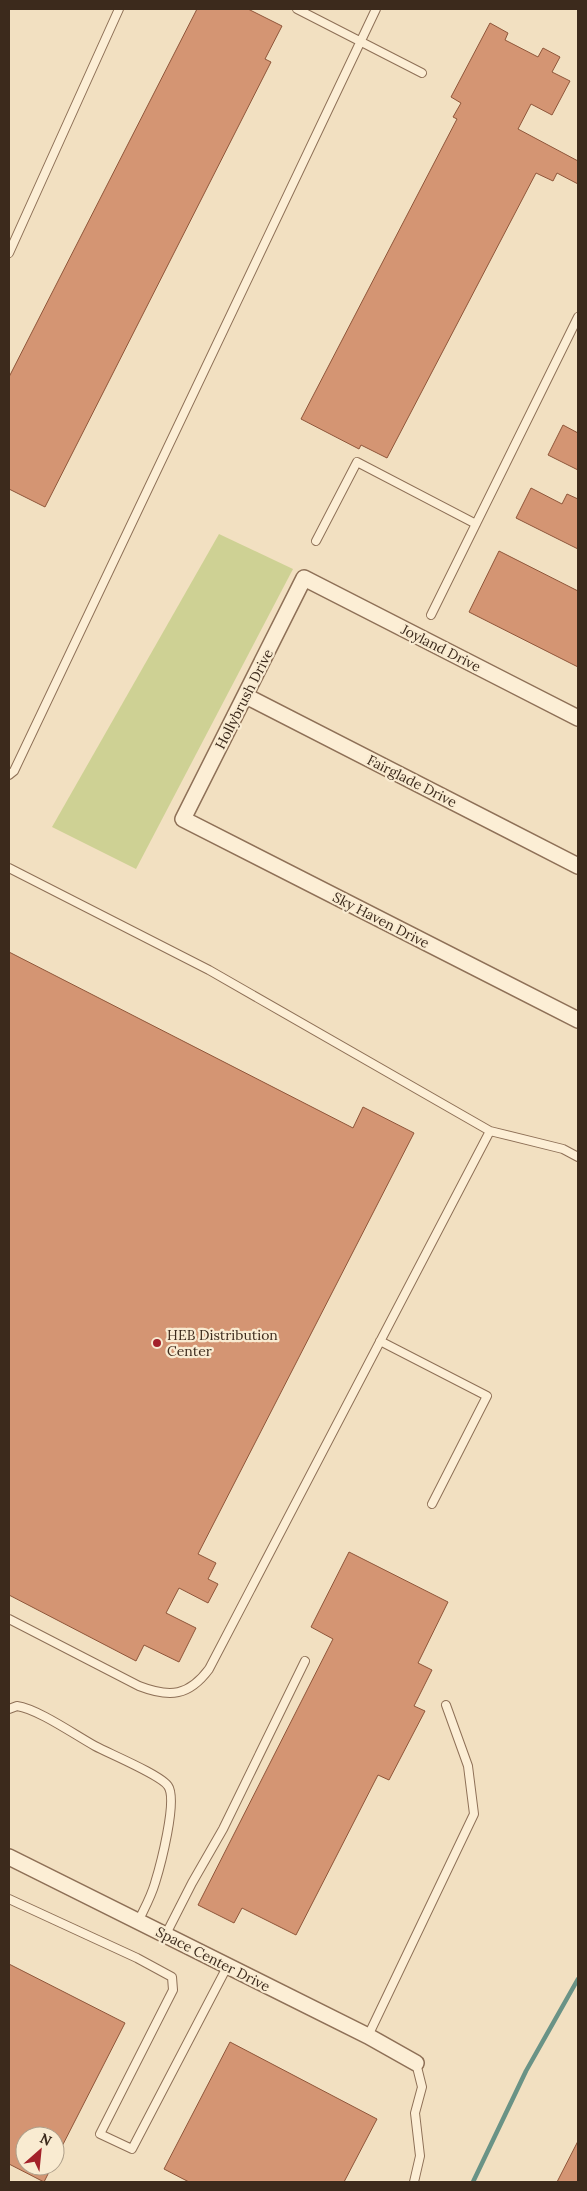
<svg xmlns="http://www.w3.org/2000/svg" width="587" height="2191" font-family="Lora,serif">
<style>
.green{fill:#ced194}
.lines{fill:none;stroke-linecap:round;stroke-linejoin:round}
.stream{stroke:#6a9386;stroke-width:4.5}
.building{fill:#d49573;stroke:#8f563a}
.service-casing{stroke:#8e7057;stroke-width:10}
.minor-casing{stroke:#8e7057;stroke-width:18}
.service{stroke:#fceed5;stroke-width:8}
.minor{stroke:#fceed5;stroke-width:15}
.poi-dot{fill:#a3212a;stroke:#f9ebd1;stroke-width:2}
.labels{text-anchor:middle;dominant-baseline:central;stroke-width:4.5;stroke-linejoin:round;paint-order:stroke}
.street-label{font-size:14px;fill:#3c2a1c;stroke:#f9ebd1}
.poi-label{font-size:14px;fill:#3c2a1c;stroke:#f9ebd1;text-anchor:start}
</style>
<rect width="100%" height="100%" fill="#f2e0c1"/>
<path class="green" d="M 219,534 L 293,569 L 136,869 L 52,827 Z"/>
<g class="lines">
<path class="stream" d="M 473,2182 L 526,2071 L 578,1979"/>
</g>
<path class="building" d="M 197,9 L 248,9 L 282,26 L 265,59 L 271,62 L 45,507 L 9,489 L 9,377 Z
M 490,23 L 508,33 L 505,40 L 538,57 L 543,48 L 560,57 L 552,72 L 570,81 L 552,115 L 531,104 L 518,129 L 578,161 L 578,184 L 557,173 L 553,181 L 536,173 L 387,458 L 361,445 L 359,449 L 301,419 L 457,119 L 453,117 L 461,103 L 451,97 Z
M 563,425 L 578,433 L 578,470 L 548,455 Z
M 531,488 L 562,504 L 567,494 L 578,499 L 578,549 L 516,518 Z
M 499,551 L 578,591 L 578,667 L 469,612 Z
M 9,952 L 353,1128 L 363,1107 L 414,1133 L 198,1554 L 216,1563 L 208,1579 L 218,1584 L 208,1603 L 179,1588 L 166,1613 L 196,1628 L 179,1662 L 144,1645 L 136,1661 L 9,1595 Z
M 349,1552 L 448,1602 L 418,1663 L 432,1670 L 414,1706 L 425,1711 L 389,1780 L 378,1775 L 296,1935 L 242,1908 L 234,1923 L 198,1905 L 333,1639 L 311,1627 Z
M 9,1964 L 125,2023 L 55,2160 L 55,2136 L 25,2136 L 25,2166 L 52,2166 L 44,2182 L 9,2164 Z
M 230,2042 L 377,2119 L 344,2182 L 189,2182 L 164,2169 Z
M 578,2141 L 578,2182 L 557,2182 Z"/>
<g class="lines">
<g class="service-casing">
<path id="service" d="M 297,9 L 422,73
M 9,253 L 119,9
M 316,541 L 357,462 L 476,524
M 431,615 L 578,317
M 9,775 L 14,771 L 376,9
M 9,868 L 209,970 L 490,1131 L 209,1669 C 189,1696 170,1698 139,1686 L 9,1619
M 490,1131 L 563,1149 L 578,1157
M 380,1341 L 487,1396 L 432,1504
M 9,1709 L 17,1706 C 38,1709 75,1735 95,1746 C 110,1754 161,1775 168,1786 C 178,1800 160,1867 155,1883 C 151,1897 144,1909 138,1922
M 9,1899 L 137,1958 L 172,1977 L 173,1990 L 100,2134 L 132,2149 L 227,1967
M 165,1936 L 192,1883 L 223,1829 L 305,1661
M 368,2036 L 474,1814 L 468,1766 L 446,1705
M 414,2182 L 420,2156 L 415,2113 L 422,2087 L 416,2063"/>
</g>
<g class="minor-casing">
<path id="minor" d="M 246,696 L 578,866
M 578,718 L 304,578 L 183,819 L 578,1020
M 9,1857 L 368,2036 L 416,2063"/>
</g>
<use href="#service" class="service"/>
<use href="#minor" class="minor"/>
</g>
<circle class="poi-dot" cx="157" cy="1343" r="5"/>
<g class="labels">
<g class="street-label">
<text transform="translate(441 648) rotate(27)">Joyland Drive</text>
<text transform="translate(244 699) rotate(-63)">Hollybrush Drive</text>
<text transform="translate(412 781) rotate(27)">Fairglade Drive</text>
<text transform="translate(381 920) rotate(27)">Sky Haven Drive</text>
<text transform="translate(213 1959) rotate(27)">Space Center Drive</text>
</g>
<g class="poi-label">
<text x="167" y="1335">HEB Distribution<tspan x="167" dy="16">Center</tspan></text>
</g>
</g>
<rect width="587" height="2191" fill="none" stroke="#3c2a1c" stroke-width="20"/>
<g transform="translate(40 2151) rotate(27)"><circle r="24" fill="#f9ebd1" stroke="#ad9e89"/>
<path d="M0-4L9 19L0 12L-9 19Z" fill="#a3212a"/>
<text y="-8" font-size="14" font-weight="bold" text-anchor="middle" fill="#3c2a1c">N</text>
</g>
</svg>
